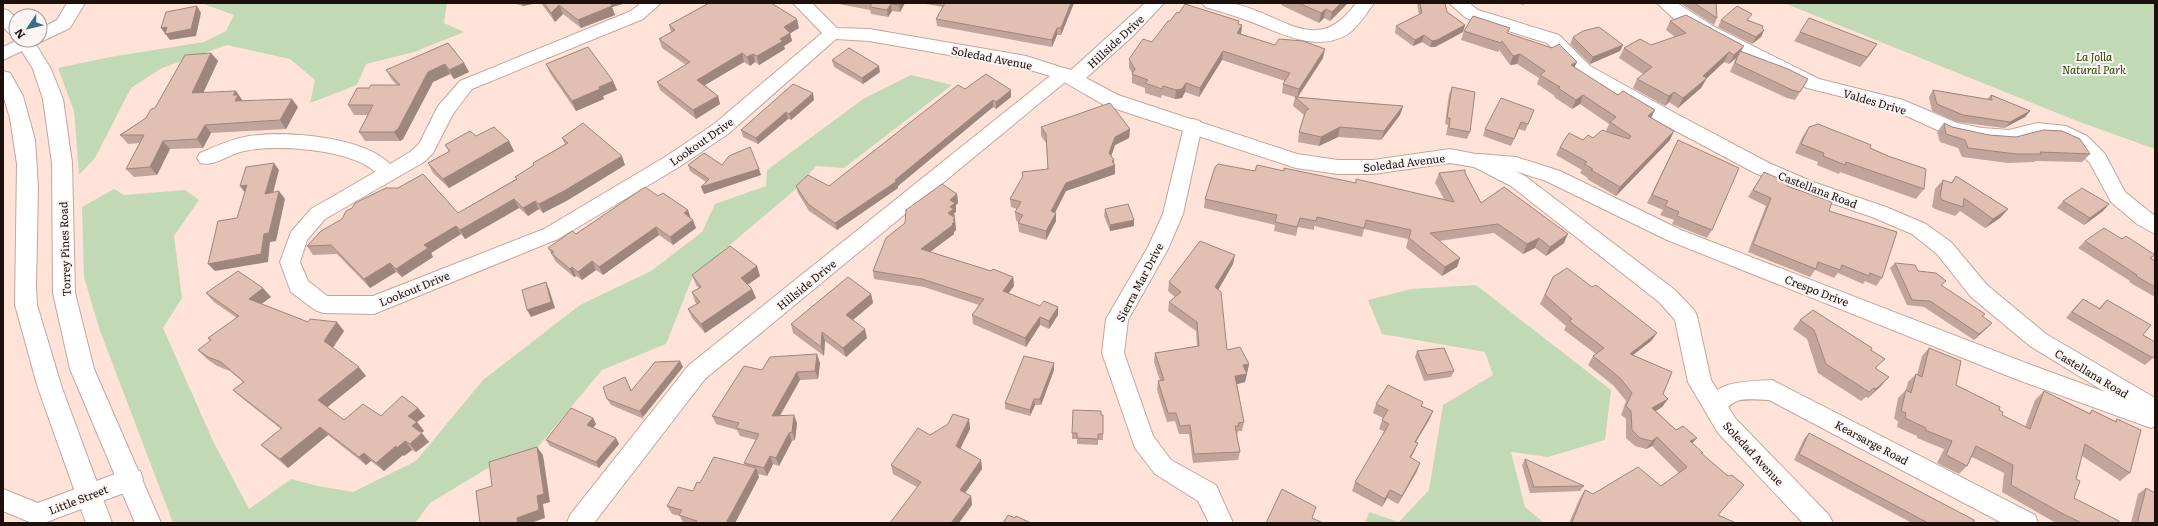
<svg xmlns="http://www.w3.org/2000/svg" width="2158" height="526" font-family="Literata,serif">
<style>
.green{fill:#c1dab5}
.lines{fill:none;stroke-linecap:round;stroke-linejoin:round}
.minor-casing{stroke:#c6a599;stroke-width:2}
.tertiary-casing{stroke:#c6a599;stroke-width:2}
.primary-casing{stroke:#c6a599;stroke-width:2}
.minor{fill:#fff;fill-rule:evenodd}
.tertiary{fill:#fff;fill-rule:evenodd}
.primary{fill:#fff;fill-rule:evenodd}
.wall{fill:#c2a49a}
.shaded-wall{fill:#9e867d}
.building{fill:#e1bfb3;stroke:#9e867d}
.labels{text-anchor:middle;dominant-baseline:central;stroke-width:4;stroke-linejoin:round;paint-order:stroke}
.street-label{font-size:11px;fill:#1b100c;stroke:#fcf5f3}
.park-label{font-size:11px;font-style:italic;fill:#224704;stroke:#fcf5f3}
</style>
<rect width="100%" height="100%" fill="#ffe3d9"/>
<path class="green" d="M 201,3 L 447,3 L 444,23 L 464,32 L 414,52 L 366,64 L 357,85 L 310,103 L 315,80 L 290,59 L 227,45 L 162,68 L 131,88 L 95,158 L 79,175 L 74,111 L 58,68 L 110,57 L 204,42 L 226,31 L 234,15 Z
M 1784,3 L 2155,3 L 2155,149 L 2077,121 Z
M 911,75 L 952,85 L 844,168 L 816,166 L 796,189 L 693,276 L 666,344 L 602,370 L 537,448 L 501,460 L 430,503 L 415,523 L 173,523 L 99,328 L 84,277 L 82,207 L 114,189 L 124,195 L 185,190 L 199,200 L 174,236 L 182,298 L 163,328 L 213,441 L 249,509 L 291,479 L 318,486 L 353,492 L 416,461 L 483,380 L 580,305 L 651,271 L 702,232 L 715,204 L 766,186 L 767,170 L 863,99 Z
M 1476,285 L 1611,390 L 1605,440 L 1548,457 L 1511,452 L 1525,507 L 1542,521 L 1541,523 L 1365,523 L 1369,512 L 1399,522 L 1429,490 L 1443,405 L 1493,375 L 1485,352 L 1382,334 L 1368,300 L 1411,289 Z"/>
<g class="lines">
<g class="minor-casing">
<path id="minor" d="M 67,3 L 85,3 L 70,28 L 3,60 L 3,47 L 18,40 L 40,40 L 40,29 L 57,20 Z
M 641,3 L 661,3 L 643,19 L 472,89 L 453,114 L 433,153 L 424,162 L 325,219 L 307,240 L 300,262 L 308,281 L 327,296 L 373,296 L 544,229 L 665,157 L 714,124 L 822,33 L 793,3 L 812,3 L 837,28 L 869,29 L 1026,56 L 1070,70 L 1073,74 L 1070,78 L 705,379 L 594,523 L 567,523 L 570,515 L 689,365 L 1050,76 L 1024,68 L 869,41 L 836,39 L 728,134 L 679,167 L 558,239 L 374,314 L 323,313 L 315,310 L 291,292 L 280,262 L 291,232 L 311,209 L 375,172 C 351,149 276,144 244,151 C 229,154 215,167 200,163 L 197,158 L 200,153 C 216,146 232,139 249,136 C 287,131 362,136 390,164 L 410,152 L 419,144 L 438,106 L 460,81 L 631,11 Z
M 1202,3 C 1211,3 1221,2 1230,3 C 1280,11 1316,60 1356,3 L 1374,3 C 1366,14 1359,26 1348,34 C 1316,54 1277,31 1246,20 C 1233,15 1219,11 1205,7 Z
M 1449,3 L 1469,3 L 1478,10 L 1559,35 L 1590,66 L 1673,112 L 1769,163 L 1813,182 L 1886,207 L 1926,224 L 1951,242 L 1987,285 L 2046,334 L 2155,398 L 2155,426 L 2151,428 L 2018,380 L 1667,240 L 1546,181 L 1515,171 L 1472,166 L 1469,161 L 1472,156 L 1479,154 L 1516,157 L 1560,171 L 1681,230 L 2034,366 L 2105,392 L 2030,346 L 1971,297 L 1937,254 L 1912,234 L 1872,217 L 1799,192 L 1755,173 L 1659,122 L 1578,74 L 1547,43 L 1466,18 Z
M 1657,3 L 1677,3 L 1713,26 L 1819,79 L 1903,100 L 1957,123 L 1982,128 L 2009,130 L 2037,123 L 2066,126 L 2087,136 L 2105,154 L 2125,192 L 2155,216 L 2155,234 L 2137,224 L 2111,202 L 2090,163 L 2073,146 L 2056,137 L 2037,137 L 2009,144 L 1982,142 L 1946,134 L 1891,109 L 1807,88 L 1701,34 L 1673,18 Z
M 1193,119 L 1200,121 L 1202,126 L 1183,214 L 1168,249 L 1128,320 L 1124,353 L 1153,436 L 1171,460 L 1216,485 L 1233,523 L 1209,523 L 1198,501 L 1155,474 L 1135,448 L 1102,353 L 1106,319 L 1148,247 L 1163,214 L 1184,126 L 1186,121 Z
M 1772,380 L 2035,515 L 2038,523 L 2002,523 L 1769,400 C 1760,400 1746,398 1737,401 C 1724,406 1726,419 1707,413 L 1703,406 C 1717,379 1746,382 1772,380 Z
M 131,468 L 140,471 L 143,479 L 140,487 L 44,523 L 32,523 L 3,511 L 3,489 L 38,503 Z"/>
</g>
<g class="tertiary-casing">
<path id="tertiary" d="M 1145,3 L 1164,3 L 1132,37 L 1086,78 L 1118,95 L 1297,154 L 1338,160 L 1373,160 L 1450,149 L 1486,156 L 1525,176 L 1675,290 L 1694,310 L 1697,316 L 1711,380 L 1736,419 L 1829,515 L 1833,523 L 1803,523 L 1718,433 L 1688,382 L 1675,320 L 1659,302 L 1511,186 L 1474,167 L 1450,163 L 1373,174 L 1338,174 L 1296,168 L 1104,105 L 1057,78 L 1054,74 L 1057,70 L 1064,68 L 1071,70 Z"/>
</g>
<g class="primary-casing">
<path id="primary" d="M 3,9 L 9,11 L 16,18 L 16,36 L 10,34 L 3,27 Z
M 16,38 L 16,40 L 33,40 L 51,69 L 63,99 L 72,163 L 75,293 L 94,369 L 161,523 L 135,523 L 70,369 L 53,293 L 52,163 L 43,99 L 33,69 L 15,40 Z
M 3,71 L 10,73 L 23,96 L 35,140 L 38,188 L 36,287 L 37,305 L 62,388 L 112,523 L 86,523 L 38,388 L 15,305 L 17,164 L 10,118 L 3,95 Z"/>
</g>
<use href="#minor" class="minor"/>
<use href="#tertiary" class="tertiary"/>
<use href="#primary" class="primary"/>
</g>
<path class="wall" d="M 515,3 L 537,3 L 523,6 L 516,4 Z
M 541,3 L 626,3 L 612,7 L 615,15 L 581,28 L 563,14 L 555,22 Z
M 707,3 L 771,3 L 799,28 L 790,33 L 792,41 L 784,46 L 785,49 L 759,65 L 755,62 L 750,66 L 744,62 L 705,85 L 718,96 L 720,104 L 696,119 L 660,90 L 657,82 L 686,65 L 662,48 L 659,39 L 671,32 L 669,25 L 707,4 Z
M 833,3 L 905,3 L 900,12 L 892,11 L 888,17 L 871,14 L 870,10 Z
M 920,3 L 1074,3 L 1061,35 L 1057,35 L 1052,47 L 937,26 L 936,19 L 943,7 Z
M 1282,3 L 1348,3 L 1330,21 L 1324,18 L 1319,23 L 1281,5 Z
M 1417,3 L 1445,3 L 1447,12 L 1465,25 L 1463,32 L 1435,47 L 1430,47 L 1422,42 L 1413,46 L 1395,33 L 1396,26 L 1419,15 Z
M 1518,3 L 1526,3 L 1523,5 Z
M 1680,3 L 1716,3 L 1717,18 L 1714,25 Z
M 1179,13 L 1239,24 L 1242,25 L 1241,34 L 1275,45 L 1323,58 L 1298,97 L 1403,106 L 1400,115 L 1381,140 L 1338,137 L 1319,146 L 1298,142 L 1299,132 L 1304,115 L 1293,106 L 1295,97 L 1282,93 L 1283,84 L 1285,81 L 1222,60 L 1199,97 L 1185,92 L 1182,98 L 1175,99 L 1162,95 L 1161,98 L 1145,93 L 1145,88 L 1132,83 L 1132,73 L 1129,68 L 1129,59 L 1152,42 L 1170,21 Z
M 1721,20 L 1748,20 L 1764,30 L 1761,37 L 1752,44 L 1718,27 Z
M 1670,21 L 1741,51 L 1808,79 L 1795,100 L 1787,98 L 1730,72 L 1736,58 L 1729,64 L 1724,62 L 1706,78 L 1701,88 L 1678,108 L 1669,102 L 1665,106 L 1633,88 L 1637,79 L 1643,74 L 1619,58 L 1624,48 L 1651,45 L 1675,37 L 1666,30 Z
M 1464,31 L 1508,34 L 1575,68 L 1618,95 L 1655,110 L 1651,118 L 1670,140 L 1616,196 L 1587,179 L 1588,178 L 1580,173 L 1582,170 L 1556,155 L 1560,147 L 1593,138 L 1606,131 L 1609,124 L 1580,104 L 1572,109 L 1554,97 L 1555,96 L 1537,84 L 1539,78 L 1517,64 L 1510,65 L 1499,50 L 1498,52 L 1461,40 Z
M 1800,32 L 1877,44 L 1871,53 L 1860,67 L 1794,41 Z
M 1573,37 L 1623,45 L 1620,51 L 1590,64 L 1570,44 Z
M 211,53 L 218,61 L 203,93 L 236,91 L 243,101 L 298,107 L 286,129 L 211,133 L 203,148 L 170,149 L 157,175 L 134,177 L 126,169 L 140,143 L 128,144 L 120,135 L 146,118 Z
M 832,60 L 880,72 L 863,84 L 834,67 Z
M 464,63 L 469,72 L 454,79 L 450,74 L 433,82 L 403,139 L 400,141 L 365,141 L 359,132 L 368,115 L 354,115 L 348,105 L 369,88 L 397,85 L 392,80 L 386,70 Z
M 546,64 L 613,81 L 617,90 L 603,96 L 604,99 L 576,111 L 550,73 Z
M 1452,87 L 1470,132 L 1467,139 L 1446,135 L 1448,125 L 1445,124 L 1449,94 Z
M 965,89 L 1011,97 L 996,109 L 993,107 L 898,186 L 898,188 L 837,230 L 809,211 L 798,193 L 796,186 L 829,186 Z
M 1933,90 L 1987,99 L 1991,95 L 2030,111 L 2025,117 L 2004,128 L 1957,122 L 1932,111 L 1929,97 Z
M 814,100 L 791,120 L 788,119 L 758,144 L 743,137 L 741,130 Z
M 1532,116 L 1525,131 L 1519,129 L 1511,146 L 1483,136 L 1485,129 Z
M 1944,123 L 1952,127 L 1989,135 L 2090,154 L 2082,162 L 2035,161 L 2034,162 L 2008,163 L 1962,157 L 1958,148 L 1940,142 L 1937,132 Z
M 1041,127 L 1130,129 L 1129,138 L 1115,145 L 1111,156 L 1114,160 L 1115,174 L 1066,191 L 1055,213 L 1056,221 L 1046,240 L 1019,232 L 1018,223 L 1019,222 L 1016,221 L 1015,212 L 1017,209 L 1011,207 L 1010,199 L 1023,177 L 1022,172 L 1048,169 L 1046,143 L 1041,136 Z
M 1809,127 L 1870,148 L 1888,156 L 1924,189 L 1916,199 L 1840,172 L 1839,174 L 1817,165 L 1818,162 L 1795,153 L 1803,136 Z
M 476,136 L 509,141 L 514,151 L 449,188 L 433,173 L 428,163 L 449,152 L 445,145 Z
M 562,138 L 625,165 L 568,200 L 543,213 L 539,209 L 528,216 L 519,208 L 465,239 L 461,234 L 431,253 L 433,257 L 402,277 L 396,272 L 370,288 L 337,254 L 313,255 L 307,246 L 458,213 L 516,179 L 515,177 L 534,165 L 533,163 L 565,144 Z
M 1678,140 L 1712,230 L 1707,238 L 1672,224 L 1674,220 L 1660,215 L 1663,210 L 1647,203 Z
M 688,165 L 722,165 L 761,175 L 704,194 L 706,182 L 690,171 Z
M 1255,171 L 1284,171 L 1356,183 L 1444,199 L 1435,183 L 1439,173 L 1465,173 L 1481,203 L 1564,243 L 1546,256 L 1535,248 L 1523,254 L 1494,233 L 1439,241 L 1460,258 L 1457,267 L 1442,276 L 1406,248 L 1408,239 L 1364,229 L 1362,237 L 1314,226 L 1314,230 L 1298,227 L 1296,236 L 1274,231 L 1275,225 L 1204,208 L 1205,199 Z
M 1764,172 L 1829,211 L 1882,278 L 1876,286 L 1865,281 L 1863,284 L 1838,273 L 1834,278 L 1815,270 L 1810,277 L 1748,252 L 1766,206 L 1748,197 Z
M 1956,176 L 2008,209 L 2000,218 L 1985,228 L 1960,211 L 1955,216 L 1935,209 L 1932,207 L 1935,189 L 1943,180 L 1951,183 Z
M 957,194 L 958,203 L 956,205 L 956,212 L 954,213 L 956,230 L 954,232 L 954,234 L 930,252 L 991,271 L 1013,277 L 1014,286 L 1008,293 L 1058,315 L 1049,329 L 1040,325 L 1026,347 L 973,324 L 972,315 L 979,305 L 924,287 L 874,279 L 873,271 L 905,223 Z
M 2063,201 L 2109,204 L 2103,211 L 2084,225 L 2057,208 Z
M 1105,209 L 1134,226 L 1110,231 L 1104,216 Z
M 691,218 L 696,228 L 673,245 L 659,235 L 603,275 L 596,270 L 582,280 L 576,276 L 574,277 L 556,262 L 548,248 L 576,234 Z
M 2085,241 L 2151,258 L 2155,261 L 2155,297 L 2129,282 L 2130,281 L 2078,248 Z
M 1895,263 L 1942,286 L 1983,316 L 1987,328 L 1974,340 L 1924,307 L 1907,305 L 1890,268 Z
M 1233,264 L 1218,290 L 1227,350 L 1249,364 L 1247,373 L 1246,373 L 1245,382 L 1237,384 L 1244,422 L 1242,431 L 1238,431 L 1237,435 L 1240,452 L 1238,460 L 1193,463 L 1189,434 L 1179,434 L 1175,421 L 1167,422 L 1157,390 L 1158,381 L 1160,381 L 1154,362 L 1155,353 L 1197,346 L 1196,331 L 1168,311 L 1169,302 L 1175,297 L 1168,291 L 1169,282 Z
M 757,266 L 760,276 L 748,285 L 752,289 L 756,298 L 705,333 L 692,318 L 688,309 L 697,304 L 695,302 L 692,292 L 699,288 L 696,285 L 692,275 Z
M 1553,277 L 1592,287 L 1657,333 L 1651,341 L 1633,355 L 1663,394 L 1668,399 L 1662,407 L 1656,411 L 1676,430 L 1692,443 L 1702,454 L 1718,515 L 1736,523 L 1569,523 L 1580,498 L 1585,490 L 1593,494 L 1661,486 L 1679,473 L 1652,446 L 1646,449 L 1635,446 L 1626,438 L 1626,419 L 1621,415 L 1626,401 L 1614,386 L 1588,365 L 1593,356 L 1596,354 L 1564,330 L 1566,326 L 1540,304 Z
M 206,293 L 271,297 L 261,304 L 308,322 L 344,331 L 333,348 L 366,376 L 327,407 L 344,420 L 381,416 L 425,416 L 417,422 L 424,431 L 421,433 L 429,442 L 416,452 L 412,450 L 404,456 L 403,455 L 384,471 L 371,461 L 366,465 L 328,435 L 288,468 L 270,453 L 261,445 L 281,429 L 242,398 L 233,390 L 243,382 L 230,371 L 217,366 L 207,359 L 198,350 L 211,341 L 208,338 L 237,318 L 214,302 Z
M 871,294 L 873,303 L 853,320 L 867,338 L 846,357 L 825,341 L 824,356 L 793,333 L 791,324 Z
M 2083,299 L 2099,308 L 2107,300 L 2143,335 L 2153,358 L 2145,365 L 2066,318 L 2076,306 Z
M 1800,320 L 1871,350 L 1881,386 L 1868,398 L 1866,397 L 1861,401 L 1818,373 L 1807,339 L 1793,329 Z
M 1929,348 L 1956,385 L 1999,410 L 2002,415 L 2025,427 L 2035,400 L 2044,391 L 2089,413 L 2092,410 L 2115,421 L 2117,419 L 2130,473 L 2120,481 L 2082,456 L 2076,479 L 2074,498 L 2119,523 L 2056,523 L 2002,492 L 2004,473 L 1972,457 L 1967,466 L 1959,474 L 1937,463 L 1944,449 L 1917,438 L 1917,436 L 1897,427 L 1898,421 L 1894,419 L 1898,398 L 1906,390 L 1908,382 L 1916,374 L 1917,375 L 1922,356 Z
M 1417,351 L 1454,371 L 1451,377 L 1424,381 L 1415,357 Z
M 680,361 L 683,367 L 643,417 L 644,419 L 611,405 L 607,399 L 625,377 L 632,391 Z
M 820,363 L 818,379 L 800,380 L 780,416 L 797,423 L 795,440 L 792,441 L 779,466 L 773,464 L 767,476 L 758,474 L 759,477 L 735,523 L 683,523 L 680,516 L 672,514 L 667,506 L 693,491 L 700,483 L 745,465 L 744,463 L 756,440 L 740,436 L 737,430 L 716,424 L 712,416 L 762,370 Z
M 1054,370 L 1041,405 L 1035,405 L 1030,416 L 1005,409 L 1005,403 Z
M 1376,404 L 1421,406 L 1433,411 L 1429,420 L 1416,442 L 1418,443 L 1410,458 L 1417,471 L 1398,504 L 1387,498 L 1382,507 L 1352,491 L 1355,482 L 1385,432 L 1379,429 L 1383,418 L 1373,413 Z
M 1101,415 L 1103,415 L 1103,440 L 1098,440 L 1098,445 L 1077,444 L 1077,439 L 1072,439 L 1072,433 Z
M 593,418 L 596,424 L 593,428 L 616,438 L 619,444 L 599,468 L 550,446 L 546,440 Z
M 969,419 L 970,429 L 960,449 L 981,460 L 982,469 L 965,493 L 971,496 L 972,505 L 917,487 L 893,474 L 891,465 L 930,435 Z
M 1809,433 L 1974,523 L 1912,523 L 1794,460 L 1804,439 Z
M 1525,459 L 1584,486 L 1580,491 L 1530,493 L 1522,465 Z
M 2146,488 L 2155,523 L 2131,523 L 2138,494 Z"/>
<path class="shaded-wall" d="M 521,3 L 537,3 L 523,6 Z
M 608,3 L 626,3 L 612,7 L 615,15 L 581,28 L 578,20 Z
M 900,3 L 905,3 L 900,12 L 899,5 Z
M 1071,3 L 1074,3 L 1061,35 L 1061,28 Z
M 1341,3 L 1348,3 L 1330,21 L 1332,12 Z
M 891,4 L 892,11 L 888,17 L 887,10 Z
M 559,5 L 563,14 L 555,22 L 551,13 Z
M 197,6 L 201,13 L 196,36 L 170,40 L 161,28 Z
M 1326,9 L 1324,18 L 1319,23 L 1321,13 Z
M 797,19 L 799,28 L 786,36 L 784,27 Z
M 1242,25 L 1241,34 L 1237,33 Z
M 1465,25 L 1463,32 L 1435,47 L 1430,47 L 1432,41 Z
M 1057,28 L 1057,35 L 1052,47 L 1052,40 Z
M 1764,30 L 1761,37 L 1752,44 L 1756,37 Z
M 790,33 L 792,41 L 784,46 L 785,49 L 759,65 L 757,56 L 780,39 Z
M 1424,35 L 1422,42 L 1413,46 L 1415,40 Z
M 1877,44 L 1871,53 L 1860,67 L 1867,57 Z
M 1623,45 L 1620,51 L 1590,64 L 1593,57 Z
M 1744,46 L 1739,55 L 1740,51 L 1736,58 L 1729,64 L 1734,55 Z
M 1325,49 L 1323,58 L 1297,98 L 1299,89 Z
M 1223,51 L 1222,60 L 1199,97 L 1200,88 Z
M 1729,52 L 1724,62 L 1704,81 L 1707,78 L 1701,88 L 1678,108 L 1683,98 L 1703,76 Z
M 211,53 L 218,61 L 199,102 L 192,93 Z
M 742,53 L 744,62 L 700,88 L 697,80 Z
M 753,54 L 755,62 L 750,66 L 747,57 Z
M 1520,54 L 1517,64 L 1510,65 L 1513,56 Z
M 1577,62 L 1573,71 L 1571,65 Z
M 464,63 L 469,72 L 454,79 L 449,70 Z
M 445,64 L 450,74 L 433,82 L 403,139 L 400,141 L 394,132 L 428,72 Z
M 879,66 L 880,72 L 863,84 L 862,78 Z
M 613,81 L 617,90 L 603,96 L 604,99 L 576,111 L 572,101 L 599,87 Z
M 1186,83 L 1185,92 L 1182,98 L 1175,99 L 1176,90 Z
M 1011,90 L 1011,97 L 996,109 L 996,102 Z
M 236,91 L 244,103 L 235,101 L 233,95 Z
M 1674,92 L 1669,102 L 1665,106 L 1669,96 Z
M 813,93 L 814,100 L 791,120 L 789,114 Z
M 1583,95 L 1580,104 L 1572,109 L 1576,100 Z
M 718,96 L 720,104 L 696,119 L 693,110 Z
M 292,99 L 298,107 L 286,129 L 280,120 Z
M 993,100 L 993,107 L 898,186 L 898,188 L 837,230 L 835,223 L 895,180 Z
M 1403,106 L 1400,115 L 1381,140 L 1384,131 Z
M 1655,110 L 1650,119 L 1648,116 Z
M 2030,111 L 2025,117 L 2004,128 L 2010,122 Z
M 786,112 L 788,119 L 758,144 L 756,138 Z
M 205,125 L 211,133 L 203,148 L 197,139 Z
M 1340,127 L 1338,137 L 1319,146 L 1321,137 Z
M 1130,129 L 1129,138 L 1115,145 L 1109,162 L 1109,153 L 1115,137 Z
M 1674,131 L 1670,140 L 1616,196 L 1620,187 Z
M 163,141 L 170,149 L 157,175 L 150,167 Z
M 509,141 L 514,151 L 449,188 L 443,179 Z
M 622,156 L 625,165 L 568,200 L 543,213 L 539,204 Z
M 1114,160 L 1114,165 L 1115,165 L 1115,174 L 1066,191 L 1051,220 L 1051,211 L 1066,183 Z
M 274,163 L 279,170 L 271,201 L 265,194 Z
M 759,169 L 761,175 L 704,194 L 701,187 Z
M 247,185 L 246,194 L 240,186 Z
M 279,191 L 285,199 L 276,241 L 270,242 L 268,262 L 215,271 L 208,264 L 264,234 Z
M 957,194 L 958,203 L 956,205 L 956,212 L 954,213 L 955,217 L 948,213 L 950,200 Z
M 514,199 L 519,208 L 465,239 L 460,230 Z
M 535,201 L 539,209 L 528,216 L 523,208 Z
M 2109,204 L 2103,211 L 2084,225 L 2090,218 Z
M 2008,209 L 2000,218 L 1985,228 L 1993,219 Z
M 688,210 L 691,219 L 684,213 Z
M 1056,213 L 1056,221 L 1046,240 L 1046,231 Z
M 955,218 L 956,230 L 954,232 L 954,234 L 922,258 L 921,249 Z
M 693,220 L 696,228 L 673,245 L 670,237 Z
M 1134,220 L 1134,226 L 1110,231 L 1110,225 Z
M 456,226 L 461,234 L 431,253 L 433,257 L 402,277 L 396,269 L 424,245 Z
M 656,227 L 659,235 L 603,275 L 599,267 Z
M 1568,234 L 1564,243 L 1546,256 L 1550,247 Z
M 1539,238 L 1535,248 L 1523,254 L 1527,244 Z
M 1235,255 L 1233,264 L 1214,297 L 1215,287 Z
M 1460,258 L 1457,267 L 1442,276 L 1445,267 Z
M 592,261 L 596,270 L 582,280 L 578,272 Z
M 390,263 L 396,272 L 370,288 L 364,279 Z
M 757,266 L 760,276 L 744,287 L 741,278 Z
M 572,267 L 576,276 L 574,277 L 570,269 Z
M 1013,277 L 1014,286 L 1004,299 L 1003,291 Z
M 546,282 L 549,289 L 555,308 L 531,317 L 527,310 Z
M 263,288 L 271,297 L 256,308 L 249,299 Z
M 752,289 L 756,298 L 705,333 L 701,324 Z
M 871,294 L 873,303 L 848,324 L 846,315 Z
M 1058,307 L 1058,315 L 1049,329 L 1049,321 Z
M 1040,317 L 1040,325 L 1026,347 L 1025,338 Z
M 337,322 L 344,331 L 331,350 L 324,341 Z
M 1992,323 L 1987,328 L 1974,340 L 1979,334 Z
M 865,329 L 867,338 L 846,357 L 843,348 Z
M 822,332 L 825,341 L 824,356 L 821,347 Z
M 1657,333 L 1651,341 L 1624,362 L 1630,354 Z
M 817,354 L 820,363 L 818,379 L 815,371 Z
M 680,361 L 683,367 L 643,417 L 640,411 Z
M 1054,363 L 1054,370 L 1041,405 L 1040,399 Z
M 1249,364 L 1247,373 L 1241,374 L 1243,365 Z
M 359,367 L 366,376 L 325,409 L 318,400 Z
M 797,372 L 800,380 L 775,424 L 772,416 Z
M 1247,374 L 1245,382 L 1234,385 L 1235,376 Z
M 1889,377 L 1881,386 L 1868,398 L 1876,389 Z
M 1034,399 L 1035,405 L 1030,416 L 1030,410 Z
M 1668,399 L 1662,407 L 1647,416 L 1652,408 Z
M 418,408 L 425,416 L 417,422 L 424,431 L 419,434 L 412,426 L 408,416 Z
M 1433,411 L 1429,420 L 1411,450 L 1415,442 Z
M 794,415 L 797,423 L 795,440 L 792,432 Z
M 593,418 L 596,424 L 591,431 L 587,425 Z
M 969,419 L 970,429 L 957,455 L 956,446 Z
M 320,427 L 328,435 L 288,468 L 280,459 Z
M 422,433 L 429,442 L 416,452 L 410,444 Z
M 789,433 L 792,441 L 779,466 L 776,458 Z
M 1657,437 L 1652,446 L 1646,449 L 1652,441 Z
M 616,438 L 619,444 L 599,468 L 596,462 Z
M 1697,438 L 1690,446 L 1690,441 Z
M 405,441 L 412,450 L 404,456 L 397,448 Z
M 1418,443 L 1414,452 L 1406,466 L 1410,457 Z
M 396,446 L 403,455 L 384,471 L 376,463 Z
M 537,447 L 543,455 L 550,502 L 543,504 L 545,518 L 531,523 L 518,523 L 517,518 L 537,496 Z
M 364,453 L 371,461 L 366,465 L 359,457 Z
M 770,456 L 773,464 L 767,476 L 764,468 Z
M 981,460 L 982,469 L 961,499 L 960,490 Z
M 1420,463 L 1417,471 L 1398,504 L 1402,496 Z
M 756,468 L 759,477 L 735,523 L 726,523 Z
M 1390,490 L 1387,498 L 1382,507 L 1385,499 Z
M 971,496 L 972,505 L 959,523 L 951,523 Z"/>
<path class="building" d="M 544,3 L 610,3 L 612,6 L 578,20 L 559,5 L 551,13 Z
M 709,3 L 771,3 L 797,19 L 784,27 L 790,33 L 780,39 L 783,41 L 757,56 L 753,54 L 747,57 L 742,53 L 697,80 L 718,96 L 693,110 L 657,82 L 690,62 L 659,39 L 675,30 L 669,25 Z
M 871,3 L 900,3 L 899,5 L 891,4 L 887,10 L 870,7 L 872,3 Z
M 945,3 L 1071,3 L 1061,28 L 1057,28 L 1052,40 L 936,19 Z
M 1299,3 L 1341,3 L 1332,12 L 1326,9 L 1321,13 Z
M 1420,3 L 1445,3 L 1447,12 L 1465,25 L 1437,40 L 1432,41 L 1424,35 L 1415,40 L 1396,26 L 1422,13 Z
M 1694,3 L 1716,3 L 1717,18 Z
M 1185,4 L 1239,21 L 1238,24 L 1242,25 L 1237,33 L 1275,45 L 1279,39 L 1303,41 L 1325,49 L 1299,89 L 1283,84 L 1290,73 L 1223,51 L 1200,88 L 1186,83 L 1182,89 L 1176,90 L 1163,86 L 1162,89 L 1145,83 L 1148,80 L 1132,74 L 1135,69 L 1129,59 L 1143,39 L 1152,42 L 1168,21 L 1170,21 L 1177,12 L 1179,13 Z
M 197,6 L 191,29 L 165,34 L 167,27 L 161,28 L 166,12 Z
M 1737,6 L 1752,14 L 1747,20 L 1763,26 L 1762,28 L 1764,30 L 1756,37 L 1721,20 Z
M 1686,15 L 1744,46 L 1734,55 L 1729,52 L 1703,76 L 1707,78 L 1683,98 L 1674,92 L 1669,96 L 1637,79 L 1652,67 L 1624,48 L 1640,39 L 1651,45 L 1686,33 L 1670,21 Z
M 1473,16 L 1510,28 L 1507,33 L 1552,48 L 1559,44 L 1577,62 L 1571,65 L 1618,95 L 1623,91 L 1655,110 L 1648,116 L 1674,131 L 1620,187 L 1591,170 L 1593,169 L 1584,164 L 1587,162 L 1560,147 L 1569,133 L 1583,140 L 1588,135 L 1593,138 L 1602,130 L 1629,139 L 1631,136 L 1610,122 L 1616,117 L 1583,95 L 1576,100 L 1558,88 L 1560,87 L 1540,75 L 1545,71 L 1520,54 L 1513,56 L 1502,41 L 1501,43 L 1464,31 Z
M 1809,18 L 1877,44 L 1867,57 L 1800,32 Z
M 1599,27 L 1623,45 L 1593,57 L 1573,37 L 1583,31 Z
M 448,43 L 464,63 L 449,70 L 445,64 L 428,72 L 398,129 L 394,132 L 359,132 L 373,105 L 348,105 L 357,88 L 369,88 L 371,85 L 400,85 L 386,70 Z
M 588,47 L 613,81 L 599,87 L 600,89 L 572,101 L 546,64 Z
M 849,48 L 879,66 L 862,78 L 832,60 Z
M 1740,51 L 1788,69 L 1808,79 L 1800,92 L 1792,90 L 1735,63 Z
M 211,53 L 192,93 L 236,91 L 233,95 L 238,95 L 235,101 L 292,99 L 280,120 L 205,125 L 197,139 L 163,141 L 150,167 L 126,169 L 144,135 L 120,135 L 146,118 L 151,109 L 155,108 L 185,55 Z
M 986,74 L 1011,90 L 996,102 L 993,100 L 895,180 L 897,181 L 835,223 L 808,204 L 796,186 L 808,175 L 829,186 L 958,85 L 965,89 Z
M 793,84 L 813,93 L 789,114 L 786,112 L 756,138 L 741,130 Z
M 1452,87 L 1475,92 L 1470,132 L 1449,128 L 1450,118 L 1447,118 Z
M 1933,90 L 1992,100 L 1991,95 L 2030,111 L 2010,122 L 1963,115 L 1937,104 Z
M 1295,97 L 1340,101 L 1403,106 L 1384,131 L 1340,127 L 1321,137 L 1299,132 L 1306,110 L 1309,109 Z
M 1501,98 L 1534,110 L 1528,124 L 1521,122 L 1514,139 L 1485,129 Z
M 1110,103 L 1130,129 L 1115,137 L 1109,153 L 1114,160 L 1112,161 L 1115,165 L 1066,183 L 1051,211 L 1056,213 L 1046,231 L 1018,223 L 1023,215 L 1015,212 L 1021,202 L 1010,199 L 1023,176 L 1022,172 L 1048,169 L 1046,134 L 1041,127 Z
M 583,123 L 622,156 L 564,191 L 539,204 L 535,201 L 523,208 L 514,199 L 460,230 L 456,226 L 424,245 L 428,248 L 396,269 L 390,263 L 364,279 L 331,245 L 307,246 L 321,231 L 342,219 L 346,211 L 352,208 L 355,203 L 386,188 L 398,188 L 423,174 L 458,213 L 517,179 L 515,177 L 534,165 L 533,163 L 568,143 L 562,138 Z
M 1944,123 L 1952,127 L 1989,135 L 2016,137 L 2043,130 L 2062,131 L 2080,139 L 2090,154 L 2040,152 L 2041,154 L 2016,154 L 1968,148 L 1965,140 L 1946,134 Z
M 1818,124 L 1871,145 L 1870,148 L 1888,156 L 1926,169 L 1924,189 L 1846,162 L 1845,165 L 1823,156 L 1824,153 L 1801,144 L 1809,127 Z
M 494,127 L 509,141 L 443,179 L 428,163 L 450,151 L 445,145 L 470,131 L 476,136 Z
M 1678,140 L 1739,168 L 1712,230 L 1677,216 L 1679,212 L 1665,206 L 1668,201 L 1652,195 Z
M 750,147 L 759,169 L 701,187 L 709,179 L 688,165 L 704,153 L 722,165 L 729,156 Z
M 274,163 L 265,194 L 279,191 L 269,233 L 264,234 L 261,254 L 208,264 L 218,221 L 237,218 L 247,185 L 240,186 L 246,167 Z
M 1218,164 L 1255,171 L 1257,165 L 1284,171 L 1284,168 L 1356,183 L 1356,179 L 1454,202 L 1439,173 L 1465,170 L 1465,173 L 1481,203 L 1504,187 L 1568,234 L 1550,247 L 1539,238 L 1527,244 L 1498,224 L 1430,233 L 1460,258 L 1445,267 L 1409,238 L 1411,230 L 1366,220 L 1364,228 L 1317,217 L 1316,221 L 1300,218 L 1297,227 L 1275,222 L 1277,215 L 1205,199 L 1215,167 Z
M 1764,172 L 1789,183 L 1787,186 L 1832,202 L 1829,211 L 1897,232 L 1882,278 L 1870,273 L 1869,276 L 1842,265 L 1840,270 L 1818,262 L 1816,269 L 1753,244 L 1771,198 L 1753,190 Z
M 1956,176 L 2008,209 L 1993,219 L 1964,198 L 1963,207 L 1942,200 L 1940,197 L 1943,180 L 1952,183 Z
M 942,184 L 957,194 L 950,200 L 955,203 L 950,207 L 954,209 L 948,213 L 955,218 L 953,220 L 955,221 L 952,224 L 953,225 L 921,249 L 991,271 L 993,269 L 1013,277 L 1003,291 L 1040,306 L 1044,301 L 1058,307 L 1049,321 L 1040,317 L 1025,338 L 972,315 L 984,299 L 922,279 L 873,271 L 886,238 L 905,223 L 906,210 Z
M 645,187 L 658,196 L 663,193 L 688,210 L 684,213 L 693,220 L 670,237 L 656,227 L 599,267 L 592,261 L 578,272 L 572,267 L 570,269 L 551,253 L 554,252 L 548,248 L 572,231 L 576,234 Z
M 2082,188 L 2109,204 L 2090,218 L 2063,201 Z
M 1128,204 L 1134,220 L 1110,225 L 1105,209 Z
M 2104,228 L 2122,239 L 2126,236 L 2155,255 L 2150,258 L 2155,261 L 2155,287 L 2136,276 L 2137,275 L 2085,241 Z
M 1200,241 L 1235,255 L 1215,287 L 1221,292 L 1227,350 L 1240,347 L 1249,364 L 1243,365 L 1247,374 L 1235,376 L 1244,422 L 1238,423 L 1239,426 L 1235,426 L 1240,452 L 1194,454 L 1190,425 L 1180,426 L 1176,413 L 1168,413 L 1158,381 L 1164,380 L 1155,353 L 1199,346 L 1197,322 L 1169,302 L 1181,292 L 1169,282 Z
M 730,246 L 757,266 L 741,278 L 752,289 L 701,324 L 688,309 L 700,302 L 692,292 L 701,287 L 692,275 Z
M 1895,263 L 1915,265 L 1918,271 L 1936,273 L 1946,281 L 1941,285 L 1985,314 L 1982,316 L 1992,323 L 1979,334 L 1930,301 L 1912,300 Z
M 1567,268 L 1592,287 L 1596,285 L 1657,333 L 1630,354 L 1672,372 L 1663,394 L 1668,399 L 1652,408 L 1676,430 L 1683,426 L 1697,438 L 1690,441 L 1703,453 L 1701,453 L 1728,476 L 1732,475 L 1744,485 L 1718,515 L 1736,523 L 1573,523 L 1572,522 L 1585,490 L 1593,494 L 1638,467 L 1661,486 L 1687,467 L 1657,437 L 1652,441 L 1640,438 L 1632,430 L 1631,411 L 1626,406 L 1632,393 L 1620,378 L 1593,356 L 1604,348 L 1569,321 L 1572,319 L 1545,295 L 1553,277 Z
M 238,271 L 263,288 L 249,299 L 308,322 L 310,319 L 337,322 L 324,341 L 359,367 L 318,400 L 344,420 L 363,404 L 381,416 L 402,396 L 418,408 L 408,416 L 417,422 L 412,426 L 422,433 L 410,444 L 405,441 L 397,448 L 396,446 L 376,463 L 364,453 L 359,457 L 320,427 L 280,459 L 261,445 L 282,428 L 233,390 L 244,382 L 221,362 L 208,357 L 198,350 L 211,340 L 208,338 L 239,316 L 206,293 Z
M 848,277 L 871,294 L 846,315 L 865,329 L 843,348 L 822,332 L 821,347 L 791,324 Z
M 546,282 L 551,302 L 527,310 L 522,290 Z
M 2083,299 L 2100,309 L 2107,300 L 2151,325 L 2143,335 L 2155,342 L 2155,355 L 2153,358 L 2072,312 Z
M 1813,310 L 1872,348 L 1871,350 L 1885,359 L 1875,368 L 1889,377 L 1876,389 L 1874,388 L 1869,392 L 1826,364 L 1814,330 L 1800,320 Z
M 1444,348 L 1454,371 L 1427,375 L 1417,351 Z
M 1929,348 L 1961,361 L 1956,385 L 2000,407 L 1999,410 L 2003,412 L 2002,415 L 2030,429 L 2044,391 L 2090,414 L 2092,410 L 2116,422 L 2117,419 L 2141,430 L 2130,473 L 2085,444 L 2076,479 L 2080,481 L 2074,498 L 2119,521 L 2119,523 L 2082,523 L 2065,515 L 2011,485 L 2013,465 L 1976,446 L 1967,466 L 1946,455 L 1952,441 L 1925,430 L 1926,428 L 1905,418 L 1906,413 L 1901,411 L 1906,390 L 1911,393 L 1916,374 L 1922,377 Z
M 817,354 L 815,371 L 797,372 L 772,416 L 794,415 L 792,432 L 789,433 L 776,458 L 770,456 L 764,468 L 744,463 L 759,434 L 736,428 L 739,423 L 712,416 L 744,366 L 762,370 L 770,357 Z
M 1024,356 L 1054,363 L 1040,399 L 1034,399 L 1030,410 L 1005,403 Z
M 680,361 L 640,411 L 641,412 L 607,399 L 603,387 L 625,377 L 631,391 L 655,362 Z
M 1388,385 L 1423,402 L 1421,406 L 1433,411 L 1415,442 L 1418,443 L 1410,457 L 1420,463 L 1402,496 L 1390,490 L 1385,499 L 1355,482 L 1389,424 L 1382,420 L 1388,410 L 1376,404 Z
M 571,408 L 593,418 L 587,425 L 616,438 L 596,462 L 546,440 Z
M 1073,410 L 1101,411 L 1101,415 L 1103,415 L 1103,434 L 1098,434 L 1098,439 L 1077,438 L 1077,433 L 1072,433 Z
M 953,414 L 969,419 L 956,446 L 981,460 L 960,490 L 971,496 L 951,523 L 890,523 L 921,482 L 891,465 L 918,428 L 930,435 L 948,424 Z
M 1809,433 L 1974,520 L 1974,523 L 1928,523 L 1799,454 Z
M 537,447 L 544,494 L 537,496 L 539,510 L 517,518 L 518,523 L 480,523 L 476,491 L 492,486 L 489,462 Z
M 714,457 L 756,468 L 726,523 L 696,523 L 697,521 L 679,515 L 682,510 L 667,506 L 678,487 L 693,491 L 697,482 L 700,483 Z
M 1525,459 L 1584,486 L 1534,487 Z
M 2146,488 L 2155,493 L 2155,523 L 2139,523 L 2138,520 Z
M 1282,489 L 1316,507 L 1312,518 L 1323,523 L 1266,523 Z
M 1008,515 L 1015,518 L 1016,516 L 1031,523 L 1003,523 Z"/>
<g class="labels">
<g class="street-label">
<text transform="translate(1115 41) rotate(-43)">Hillside Drive</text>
<text transform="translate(992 57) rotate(11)">Soledad Avenue</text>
<text transform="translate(1875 101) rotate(16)">Valdes Drive</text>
<text transform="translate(701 141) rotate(-35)">Lookout Drive</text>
<text transform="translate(1404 162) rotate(-7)">Soledad Avenue</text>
<text transform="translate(1818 189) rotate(21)">Castellana Road</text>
<text transform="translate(64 249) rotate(-92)">Torrey Pines Road</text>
<text transform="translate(1139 282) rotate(-62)">Sierra Mar Drive</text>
<text transform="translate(806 284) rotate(-39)">Hillside Drive</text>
<text transform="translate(414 288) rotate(-22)">Lookout Drive</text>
<text transform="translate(1817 290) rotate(21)">Crespo Drive</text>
<text transform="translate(2092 373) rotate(31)">Castellana Road</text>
<text transform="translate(1872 442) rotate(28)">Kearsarge Road</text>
<text transform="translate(1754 453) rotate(47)">Soledad Avenue</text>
<text transform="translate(78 499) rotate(-21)">Little Street</text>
</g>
<g class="park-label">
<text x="2094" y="56">La Jolla<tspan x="2094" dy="13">Natural Park</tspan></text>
</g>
</g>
<rect width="2158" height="526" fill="none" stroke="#1b100c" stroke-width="8"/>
<g transform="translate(28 28) rotate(235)"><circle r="19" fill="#fcf5f3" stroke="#a29997"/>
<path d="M0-3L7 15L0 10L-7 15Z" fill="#396f8a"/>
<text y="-6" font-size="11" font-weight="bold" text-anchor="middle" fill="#1b100c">N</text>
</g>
</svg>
